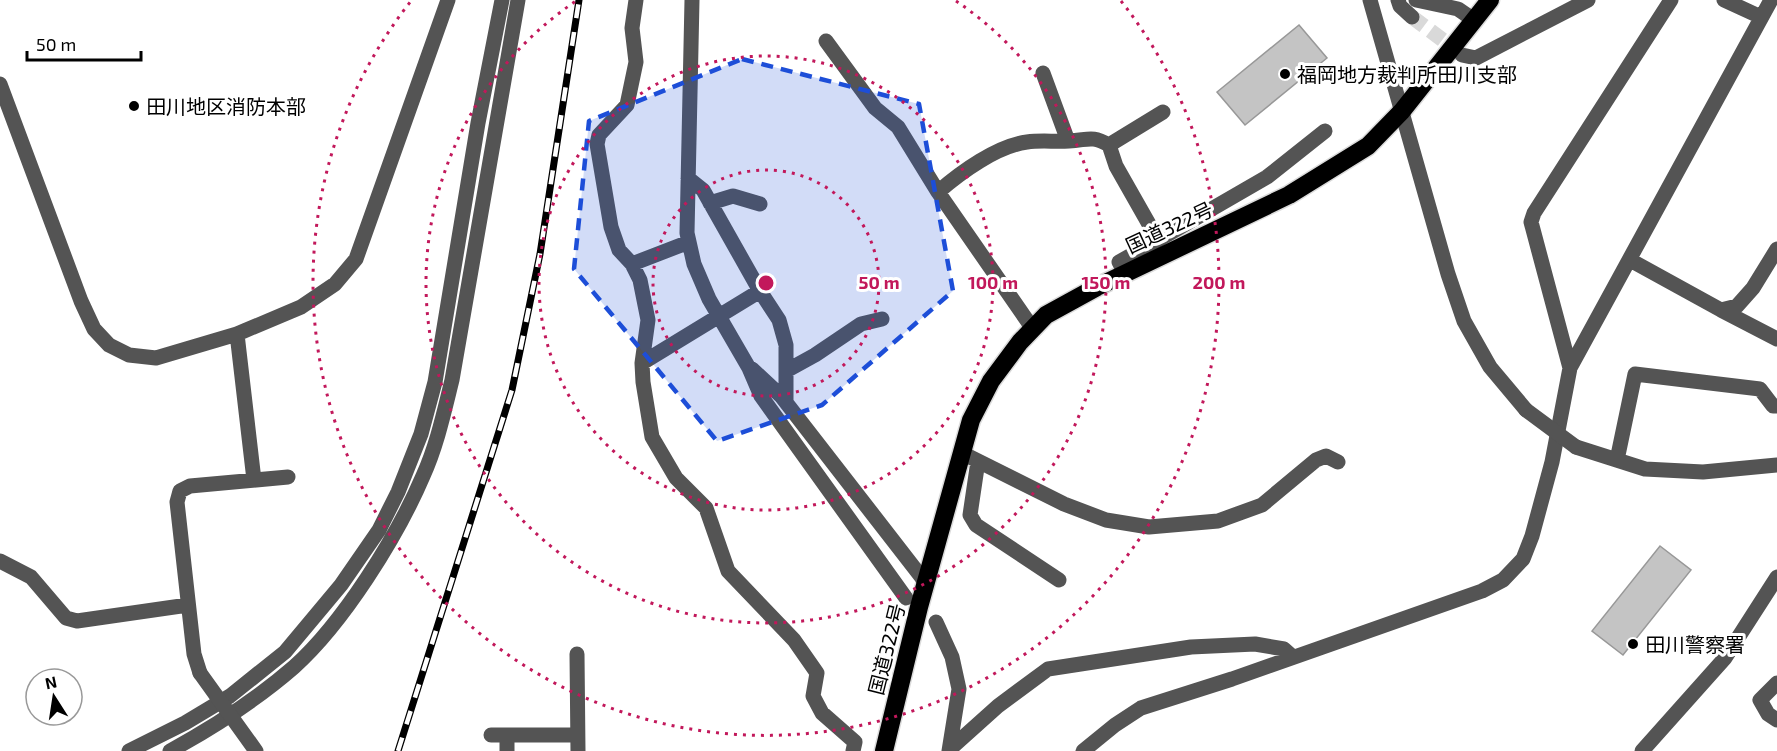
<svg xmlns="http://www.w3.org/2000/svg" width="1777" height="751" font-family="'Exo 2','Noto Sans JP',sans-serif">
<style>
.building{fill:#c4c4c4;stroke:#989898;stroke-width:1.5}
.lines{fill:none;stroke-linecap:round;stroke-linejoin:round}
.minor-tunnel{stroke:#d9d9d9;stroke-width:15;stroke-dasharray:15 8;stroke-linecap:butt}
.highway-casing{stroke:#dbdbdb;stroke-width:21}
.minor{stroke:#545454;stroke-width:15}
.highway{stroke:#000;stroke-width:18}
.rail-casing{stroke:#000;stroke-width:7}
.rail{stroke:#fff;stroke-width:4.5;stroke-dasharray:14;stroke-linecap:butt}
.minor-bridge{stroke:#545454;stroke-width:15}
.marked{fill:#1d4ed8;fill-opacity:0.2;stroke:#1d4ed8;stroke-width:4.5;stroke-dasharray:12 8;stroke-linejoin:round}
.ring{fill:none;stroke:#c2185b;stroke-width:3;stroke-dasharray:3 6}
.poi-dot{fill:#000;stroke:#fff;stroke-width:2}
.labels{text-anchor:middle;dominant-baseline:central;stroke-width:6;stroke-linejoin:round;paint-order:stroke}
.poi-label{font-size:20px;fill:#000;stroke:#fff;text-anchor:start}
.street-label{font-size:20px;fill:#000;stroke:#fff}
.centre{fill:#c2185b;stroke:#fff;stroke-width:3}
.ring-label{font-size:18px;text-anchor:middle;font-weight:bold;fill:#c2185b;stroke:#fff;stroke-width:6;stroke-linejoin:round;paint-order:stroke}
</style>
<rect width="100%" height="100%" fill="#fff"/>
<path class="building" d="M 1299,25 L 1327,58 L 1245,125 L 1217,92 Z
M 1660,546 L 1691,570 L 1623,655 L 1592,631 Z"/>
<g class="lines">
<path class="minor-tunnel" d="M 1412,17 L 1460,53"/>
<g class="highway-casing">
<path id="highway" d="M 884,751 L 919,607 L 971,420 L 991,381 L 1020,342 L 1046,315 L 1097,287 L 1289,195 L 1368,146 L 1402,111 L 1490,0"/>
</g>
<path class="minor" d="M 692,0 L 687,233 L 694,264 L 709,299 L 749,368 L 761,396 L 906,598
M 1370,0 L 1448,274 L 1464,321 L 1490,367 L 1526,410
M 1398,0 L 1400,6 L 1412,17
M 1416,0 L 1458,9 L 1474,20
M 1724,0 L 1761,17
M 826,41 L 875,108 L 898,127 L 938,192 L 1033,329
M 1462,55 L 1476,58 L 1588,0
M 1043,73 L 1068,141
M 0,84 L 81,301 L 94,329 L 109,345 L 129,355 L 156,358 L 237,334 L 301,307 L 335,284 L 356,259 L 448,0
M 1109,145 L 1116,166 L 1158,240 L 1119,262 L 1125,273
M 688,178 L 703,190 L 760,291
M 938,192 C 961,172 997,146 1027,142 C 1041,140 1055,142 1069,141 C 1089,140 1091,135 1109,145 L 1163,112
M 710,203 L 733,196 L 760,204
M 1158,240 L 1267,177 L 1325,131
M 689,242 L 632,264 L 640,280 L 648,320 L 642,363 L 643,382 L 652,437 L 676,478 L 706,508 L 728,571 L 794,640 L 817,673 L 813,696 L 822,713 L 855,742 L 853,751
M 1630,260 L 1721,310 L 1737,306 L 1753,288 L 1777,249
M 632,264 L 619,250 L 611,227 L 597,144 L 599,135 L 627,105 L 636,62 L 632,28 L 636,0
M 1721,310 L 1777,339
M 237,334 L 254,480
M 642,363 L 760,291 L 779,320 L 786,345 L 786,402
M 1570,368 L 1531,222 L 1534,213 L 1671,0
M 752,369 L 781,396 L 926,583
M 786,371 L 815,355 L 861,324 L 882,319
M 1576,447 L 1645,469 L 1703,472 L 1777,465
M 962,453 L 1064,504 L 1106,520 L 1149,527 L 1218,521 L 1262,505 L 1316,460 L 1326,456 L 1338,462
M 1617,460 L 1635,374 L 1760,389 L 1773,406 L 1777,406
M 978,461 L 970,515 L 976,525 L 1059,580
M 0,561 L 31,577 L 66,618 L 77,621 L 188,605
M 936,622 L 952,657 L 959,689 L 949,751
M 577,654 L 578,751
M 200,673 L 194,654 L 177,502 L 180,491 L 190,486 L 288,477
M 1777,683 L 1760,700 L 1768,714 L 1777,720
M 491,735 L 577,735
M 950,749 L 998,706 L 1048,669 L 1191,647 L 1255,644 L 1284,649 L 1293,657
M 129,751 L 185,723 L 230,696 L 285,652 L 341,585 L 379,530 L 398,492 L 421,434 L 435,382 L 478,123 L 502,0
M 170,751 C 214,727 256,700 294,667 C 343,623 397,537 423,476 C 437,445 444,412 452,380 L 518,0
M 507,751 L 507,735
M 1083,751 L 1115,725 L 1141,708 L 1232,679 L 1482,591 L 1503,580 L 1523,559 L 1532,536 L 1552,462 L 1570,368 L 1771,0
M 1642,751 L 1725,658 L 1777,577"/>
<use href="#highway" class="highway"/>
<g class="rail-casing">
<path id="rail" d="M 398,751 L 512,390 L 540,254 L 579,0"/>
</g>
<use href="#rail" class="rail"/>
<path class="minor-bridge" d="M 1526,410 L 1576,447
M 200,673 L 256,751"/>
</g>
<path class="marked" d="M 742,59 L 919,104 L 953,291 L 822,405 L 717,441 L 574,269 L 589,121 Z"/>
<g class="ring">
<circle cx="766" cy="283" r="113"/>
<circle cx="766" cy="283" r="227"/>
<path d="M956 1A340 340 0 1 1 576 1"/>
<path d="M1121 1A453 453 0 1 1 411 1"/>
</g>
<g class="poi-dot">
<circle cx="1285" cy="74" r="6"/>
<circle cx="134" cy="106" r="6"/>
<circle cx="1633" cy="644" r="6"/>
</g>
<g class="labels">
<g class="poi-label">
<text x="1297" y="74">福岡地方裁判所田川支部</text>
<text x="146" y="106">田川地区消防本部</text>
<text x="1645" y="644">田川警察署</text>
</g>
<g class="street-label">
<text transform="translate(1169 227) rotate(-25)">国道322号</text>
<text transform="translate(886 649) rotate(-76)">国道322号</text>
</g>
</g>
<circle cx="766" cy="283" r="9" class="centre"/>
<g class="ring-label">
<text x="879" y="289">50 m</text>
<text x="993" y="289">100 m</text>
<text x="1106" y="289">150 m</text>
<text x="1219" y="289">200 m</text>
</g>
<g transform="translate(54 697) rotate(348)"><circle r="28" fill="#ffffff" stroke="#999999" stroke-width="1.5"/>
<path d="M0-4.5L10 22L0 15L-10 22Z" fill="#000000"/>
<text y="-9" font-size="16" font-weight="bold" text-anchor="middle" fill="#000000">N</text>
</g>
<path d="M27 51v9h114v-9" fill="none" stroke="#000000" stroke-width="3"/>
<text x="36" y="51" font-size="18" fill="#000000" stroke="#ffffff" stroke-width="4.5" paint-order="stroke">50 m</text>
</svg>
